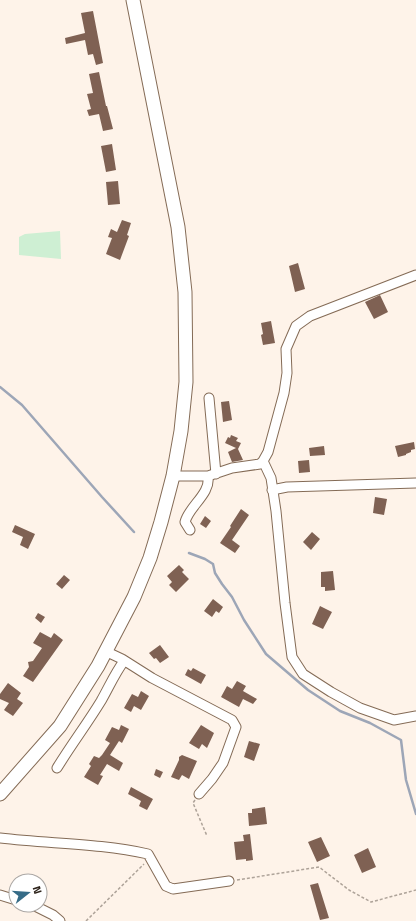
<svg xmlns="http://www.w3.org/2000/svg" width="416" height="921" font-family="'Titillium Web',sans-serif">
<style>
.green{fill:#ceefd3}
.lines{fill:none;stroke-linecap:round;stroke-linejoin:round}
.stream{stroke:#9da6b7;stroke-width:2.5}
.building{fill:#7f6153}
.minor-casing{stroke:#846b56;stroke-width:11}
.secondary-casing{stroke:#846b56;stroke-width:15}
.path{stroke:#aea399;stroke-width:1.5;stroke-dasharray:3 2;stroke-linecap:butt}
.minor{stroke:#fff;stroke-width:9}
.secondary{stroke:#fff;stroke-width:13}
</style>
<rect width="100%" height="100%" fill="#fef3e9"/>
<path class="green" d="M 60,231 L 61,259 L 19,255 L 19,237 L 25,234 Z"/>
<g class="lines">
<path class="stream" d="M 0,387 L 22,405 L 102,497 L 134,532
M 189,553 L 205,559 L 213,564 L 215,573 L 222,584 L 232,597 L 244,620 L 266,654 L 308,690 L 340,711 L 370,723 L 401,740 L 406,780 L 416,814"/>
</g>
<path class="building" d="M 93,11 L 103,63 L 96,65 L 93,54 L 88,55 L 85,40 L 66,44 L 65,38 L 85,33 L 81,13 Z
M 99,72 L 106,106 L 107,106 L 113,129 L 103,131 L 99,114 L 89,116 L 87,110 L 91,109 L 87,94 L 93,93 L 89,74 Z
M 112,144 L 116,170 L 106,172 L 101,146 Z
M 118,181 L 120,204 L 108,205 L 106,182 Z
M 122,220 L 131,223 L 127,235 L 129,236 L 120,260 L 106,254 L 112,238 L 108,237 L 111,229 L 117,232 Z
M 298,263 L 305,289 L 295,292 L 289,266 Z
M 380,295 L 388,312 L 374,319 L 365,302 Z
M 271,321 L 275,343 L 263,345 L 261,335 L 263,334 L 261,323 Z
M 229,401 L 232,420 L 223,422 L 221,402 Z
M 231,435 L 238,438 L 236,441 L 241,443 L 238,449 L 243,460 L 232,462 L 228,452 L 236,448 L 225,443 L 228,437 L 230,438 Z
M 414,442 L 415,449 L 411,450 L 411,452 L 406,454 L 406,455 L 398,457 L 395,446 Z
M 324,446 L 325,455 L 310,456 L 309,448 Z
M 309,460 L 310,472 L 299,473 L 298,461 Z
M 375,497 L 387,499 L 384,515 L 373,513 Z
M 241,509 L 249,515 L 232,540 L 240,546 L 235,553 L 220,543 L 231,527 L 230,526 Z
M 205,516 L 211,521 L 206,528 L 200,524 Z
M 15,525 L 35,534 L 28,549 L 20,545 L 23,537 L 12,532 Z
M 312,532 L 320,539 L 311,550 L 303,542 Z
M 179,565 L 184,570 L 182,572 L 189,579 L 176,592 L 169,585 L 172,582 L 167,576 Z
M 333,571 L 335,590 L 325,591 L 325,587 L 321,587 L 321,572 Z
M 64,575 L 70,580 L 62,589 L 56,584 Z
M 213,599 L 223,607 L 219,613 L 216,611 L 212,617 L 204,611 Z
M 320,606 L 332,612 L 323,629 L 312,624 Z
M 38,613 L 45,617 L 41,623 L 35,618 Z
M 40,632 L 51,638 L 54,633 L 63,640 L 33,682 L 23,676 L 29,667 L 28,662 L 33,661 L 42,648 L 33,643 Z
M 160,645 L 169,657 L 160,663 L 156,658 L 154,659 L 149,653 Z
M 193,668 L 206,675 L 201,684 L 185,675 L 188,669 L 191,671 Z
M 237,681 L 246,686 L 243,691 L 257,699 L 253,704 L 243,699 L 239,707 L 221,697 L 227,686 L 232,689 Z
M 8,683 L 21,693 L 17,699 L 23,703 L 13,716 L 4,710 L 9,703 L 0,699 L 0,694 Z
M 141,691 L 149,696 L 141,710 L 134,706 L 131,712 L 124,708 L 132,694 L 138,697 Z
M 121,725 L 129,729 L 122,743 L 119,741 L 110,755 L 123,763 L 119,771 L 107,764 L 100,775 L 103,776 L 98,785 L 84,777 L 91,766 L 89,764 L 94,756 L 99,758 L 102,755 L 110,743 L 105,740 L 112,727 L 119,730 Z
M 201,725 L 214,733 L 207,748 L 202,744 L 199,749 L 189,743 Z
M 249,741 L 260,744 L 254,761 L 244,757 Z
M 182,755 L 197,761 L 189,779 L 182,775 L 179,780 L 171,777 L 179,760 L 179,757 Z
M 156,769 L 163,772 L 160,778 L 154,775 Z
M 131,787 L 153,799 L 147,810 L 139,806 L 141,801 L 128,794 Z
M 265,807 L 267,824 L 249,826 L 248,813 L 252,813 L 252,809 Z
M 250,834 L 253,860 L 246,861 L 246,859 L 236,860 L 234,842 L 244,841 L 243,835 Z
M 321,837 L 330,856 L 317,862 L 308,842 Z
M 368,848 L 376,867 L 362,873 L 354,855 Z
M 318,883 L 329,918 L 320,920 L 310,885 Z"/>
<g class="lines">
<g class="minor-casing">
<path id="minor" d="M 209,398 L 216,474
M 263,461 L 271,478 L 276,511 L 285,603 L 292,657 L 303,674 L 331,692 L 360,708 L 394,720 L 416,716
M 173,476 L 208,476 L 232,468 L 260,464 L 263,461 L 268,452 L 284,393 L 287,373 L 286,349 L 296,326 L 310,316 L 416,275
M 272,490 L 287,487 L 416,483
M 190,530 L 185,522 C 189,506 211,494 208,476
M 105,651 L 122,659 L 152,678 L 232,720 L 236,727 L 223,763 L 212,779 L 199,794
M 57,768 C 71,745 87,724 101,701 C 109,687 115,673 124,661
M 0,838 C 50,844 99,843 148,854 L 166,886 L 173,889 L 229,881
M 0,895 L 16,900
M 33,905 L 53,915 L 60,921"/>
</g>
<g class="secondary-casing">
<path id="secondary" d="M 0,794 L 60,726 L 98,666 L 134,597 L 150,558 L 161,522 L 173,476 L 181,431 L 186,382 L 185,292 L 178,227 L 133,0"/>
</g>
<path class="path" d="M 195,800 L 193,803 L 207,836
M 237,880 L 319,867 L 349,890 L 371,902 L 416,890
M 86,921 L 144,864"/>
<use href="#minor" class="minor"/>
<use href="#secondary" class="secondary"/>
</g>
<g transform="translate(28 893) rotate(73)"><circle r="19" fill="#ffffff" stroke="#aba7a4"/>
<path d="M0-3L7 15L0 10L-7 15Z" fill="#366c87"/>
<text y="-6" font-size="11" font-weight="bold" text-anchor="middle" fill="#2e241b">N</text>
</g>
</svg>
